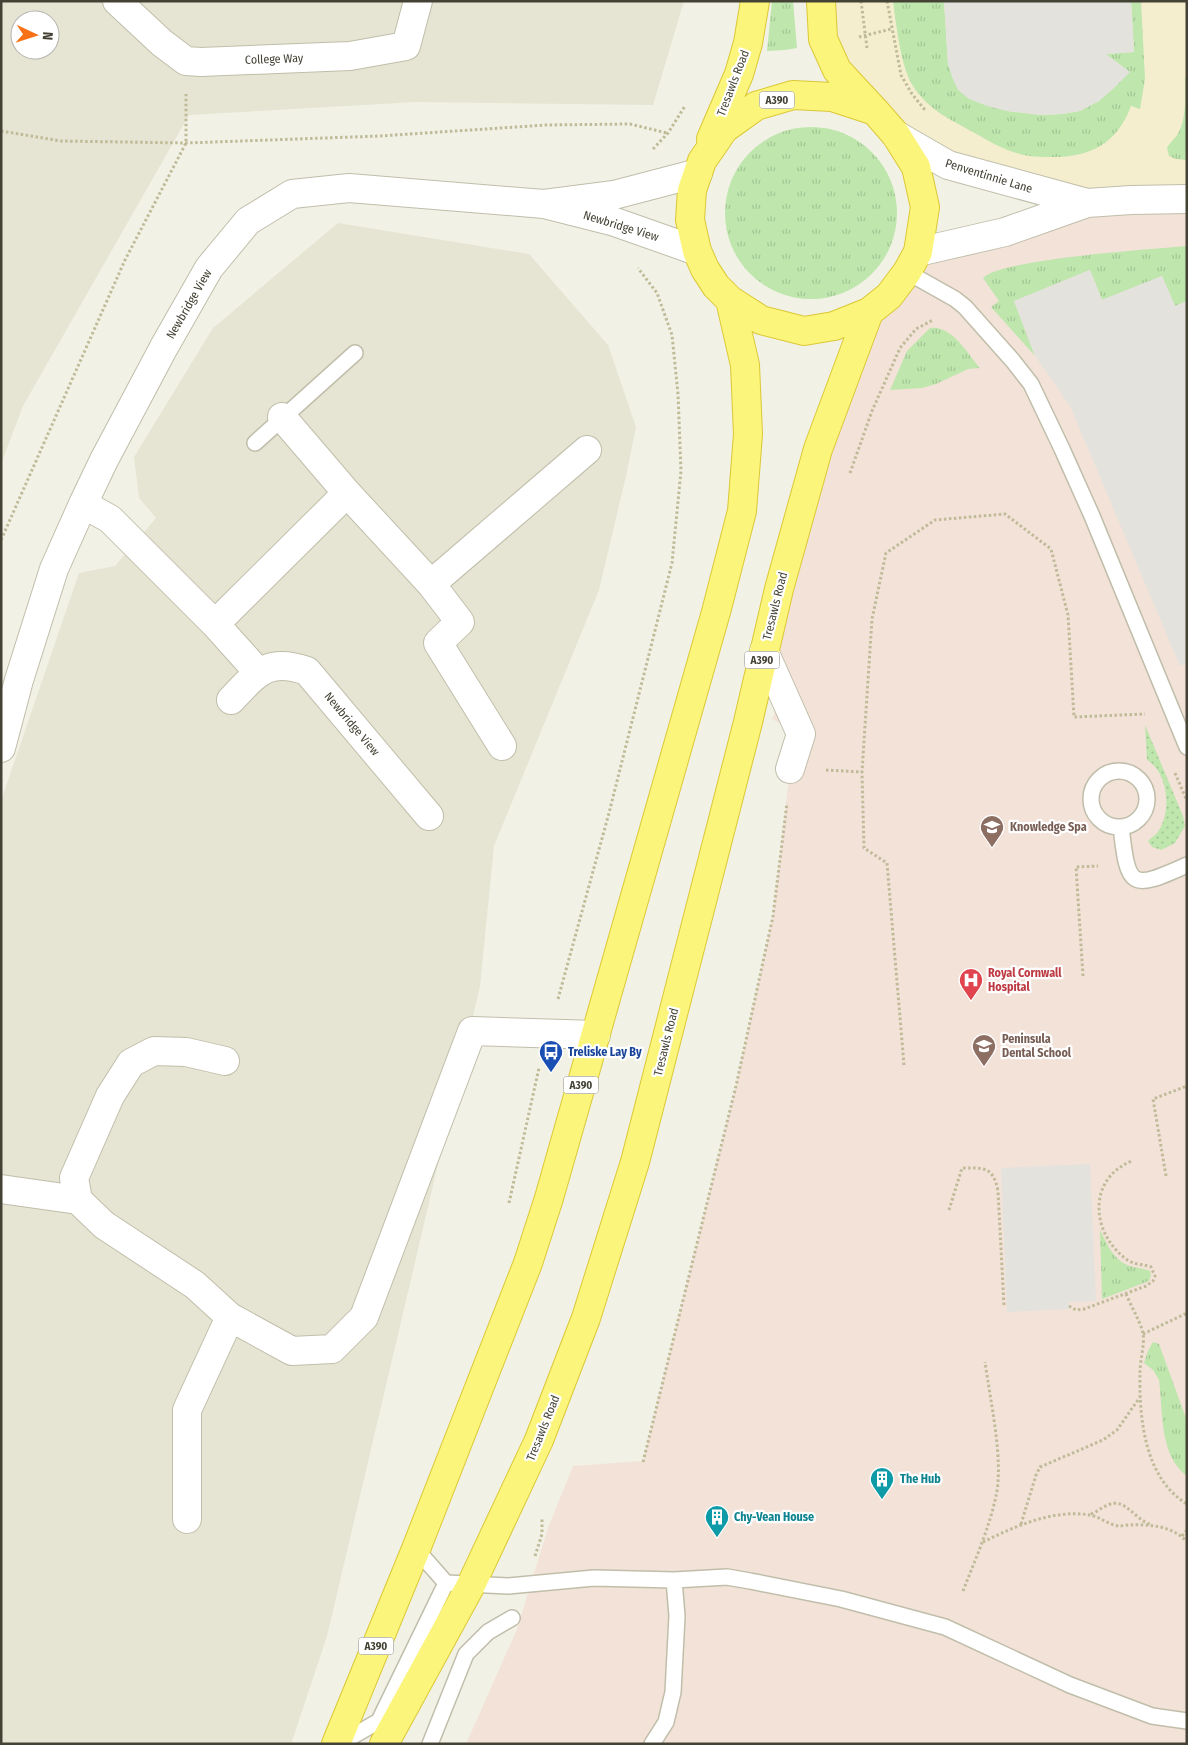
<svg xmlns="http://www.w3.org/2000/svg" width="1188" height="1745" font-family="'Fira Sans Condensed',sans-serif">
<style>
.residential{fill:#e6e5d3;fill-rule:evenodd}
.commercial{fill:#f4eecf}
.medical{fill:#f3e2d8}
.grass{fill:url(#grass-tufts)}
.garden{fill:url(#garden-dots)}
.parking{fill:#e3e2dd}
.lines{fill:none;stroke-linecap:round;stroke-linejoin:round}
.service-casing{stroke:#c0beaa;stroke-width:18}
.minor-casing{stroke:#c0beaa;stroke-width:30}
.trunk-casing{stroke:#dbc835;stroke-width:30}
.path{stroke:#bfbb99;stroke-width:3;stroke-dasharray:2.5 2.5;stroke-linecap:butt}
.service{stroke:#fff;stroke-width:15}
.minor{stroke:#fff;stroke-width:28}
.trunk{stroke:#fcf57c;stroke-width:28}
.labels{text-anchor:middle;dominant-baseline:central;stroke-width:4.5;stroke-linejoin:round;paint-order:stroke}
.shield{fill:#fff;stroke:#7c7b71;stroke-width:1}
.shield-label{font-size:11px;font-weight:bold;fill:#444234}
.street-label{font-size:12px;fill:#444234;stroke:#fff}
.education-label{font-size:12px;font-weight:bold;fill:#785e54;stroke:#fff;text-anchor:start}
.health-label{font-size:12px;font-weight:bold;fill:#be3a42;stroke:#fff;text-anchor:start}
.transit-label{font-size:12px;font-weight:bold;fill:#164399;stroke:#fff;text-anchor:start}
.culture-label{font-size:12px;font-weight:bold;fill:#0d838f;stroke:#fff;text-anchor:start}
</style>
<defs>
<pattern id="grass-tufts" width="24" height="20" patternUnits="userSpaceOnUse" patternTransform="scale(1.25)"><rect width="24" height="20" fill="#bee6ad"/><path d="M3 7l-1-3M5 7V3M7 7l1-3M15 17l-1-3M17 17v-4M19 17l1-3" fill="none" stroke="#a4c695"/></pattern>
<pattern id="garden-dots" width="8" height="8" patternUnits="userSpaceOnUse" patternTransform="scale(1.25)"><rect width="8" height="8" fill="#bee6ad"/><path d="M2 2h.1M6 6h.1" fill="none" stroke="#a4c695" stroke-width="1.8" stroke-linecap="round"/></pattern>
</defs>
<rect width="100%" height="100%" fill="#f2f1e5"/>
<path class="residential" d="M 1,1 L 684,1 L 653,105 L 416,102 L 189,115 L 23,406 L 1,464 ZM 20,20 L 50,20 L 50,50 L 20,50 Z
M 338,223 L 529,254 L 608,345 L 636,427 L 626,476 L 599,590 L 494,846 L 480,986 L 327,1636 L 291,1744 L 1,1744 L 1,801 L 79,573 L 115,566 L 156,518 L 139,498 L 134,457 L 213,328 Z"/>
<path class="commercial" d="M 821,1 L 1187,1 L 1187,199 L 1131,200 L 948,165 L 837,70 Z"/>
<path class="medical" d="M 1187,199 L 1187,1744 L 466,1744 L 517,1629 L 548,1528 L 573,1466 L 643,1461 L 736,1086 L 773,916 L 790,769 L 800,734 L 772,719 L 783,695 L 764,651 L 869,312 L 918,252 L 1087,203 Z"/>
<path class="grass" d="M 772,1 L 793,1 L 797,48 L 785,50 L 767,51 Z
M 893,1 L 944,1 L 948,64 L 1007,111 L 1041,115 L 1062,114 L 1080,111 L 1099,101 L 1129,72 L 1105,54 L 1134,52 L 1131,1 L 1141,1 L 1145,79 L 1140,109 L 1131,106 C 1116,146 1088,158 1047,157 C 1036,157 1024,156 1013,152 C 998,147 984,138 969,130 C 946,117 928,109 913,86 C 901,68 896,24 893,1 Z
M 1185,77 L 1187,79 L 1187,160 L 1176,159 L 1169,156 L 1167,148 C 1170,142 1176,138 1179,132 C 1187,115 1185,95 1185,77 Z
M725 213a86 86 0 1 1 172 0a86 86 0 1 1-172 0Z
M 1187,246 L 1187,301 L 1175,306 L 1162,276 L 1102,300 L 1090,270 L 1014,301 L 1035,356 L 991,307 L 999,301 L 983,278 C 1000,259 1154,249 1187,246 Z
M 930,328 C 952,325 967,353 980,368 L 968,369 L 936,384 L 922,388 L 890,390 L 907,351 Z
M 1100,1230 C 1107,1244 1114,1261 1130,1266 C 1137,1268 1144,1268 1150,1271 L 1151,1275 L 1149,1281 L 1102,1299 Z
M 1153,1342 L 1159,1344 L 1187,1421 L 1187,1476 C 1159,1456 1163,1410 1159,1380 L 1153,1370 L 1144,1363 L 1148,1351 Z"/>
<path class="garden" d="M 1145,725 L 1183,816 L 1185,826 L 1175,843 L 1161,850 L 1152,847 L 1148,841 C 1150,838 1155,836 1157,833 C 1172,814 1169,773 1147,760 Z"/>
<path class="parking" d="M 944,1 L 1131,1 L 1134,52 L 1106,54 L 1130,72 L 1114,88 L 1099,101 L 1080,111 L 1062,114 L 1041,115 L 1007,111 L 987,106 L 969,99 L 958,90 L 952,77 L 948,64 Z
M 1090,270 L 1102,300 L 1162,276 L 1175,306 L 1187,301 L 1187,663 L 1180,666 L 1070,406 L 1035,356 L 1014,301 Z
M 1090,1164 L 1096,1301 L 1069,1302 L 1069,1309 L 1007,1312 L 1001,1168 Z"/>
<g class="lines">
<g class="service-casing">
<path id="service" d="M 907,272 L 955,299 L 965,307 L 1013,361 L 1031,384 L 1062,449 L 1092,516 L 1187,747
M 255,443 L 355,353
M1091 799a28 28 0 1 1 56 0a28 28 0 1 1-56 0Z
M 1121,827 C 1128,888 1130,891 1187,865
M 416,1549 L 446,1583 L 508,1586 L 594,1578 L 674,1580 L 727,1577 L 750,1581 L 841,1599 L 945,1627 L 1070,1685 L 1152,1716 L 1187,1721
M 339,1744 L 379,1721 L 446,1583
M 430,1744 L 466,1654 L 488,1632 L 512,1618
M 652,1744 L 666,1722 L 673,1692 L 677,1616 L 674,1580"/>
</g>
<g class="minor-casing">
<path id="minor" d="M 117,1 L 162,43 L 186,61 L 201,62 L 350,56 L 406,46 L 418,1
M 896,135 L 948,165 L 1087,203
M 697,251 L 615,222 L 544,204 L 614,195 L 698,173
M 918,252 L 1005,232 L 1087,203 L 1131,200 L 1187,199
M 282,417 L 347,493 L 431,584 L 460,622 L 438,643 L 502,746
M 347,493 L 215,624 L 110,519 L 83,504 L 104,460 L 164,347 L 209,268 L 248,221 L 292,194 L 349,188 L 544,204
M 431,584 L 587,450
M 215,624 L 258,672
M 764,651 L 801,734 L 790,769
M 231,700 C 257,673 267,657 307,671 L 429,816
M 1,748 L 19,680 L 54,569 L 83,504
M 225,1061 L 186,1052 L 154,1051 L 131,1063 L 110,1096 L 74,1178 L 78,1200 L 104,1225 L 195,1285 L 230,1317 L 292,1351 L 332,1349 L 364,1317 L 472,1031 L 596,1035
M 1,1189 L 78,1200
M 187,1519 L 187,1410 L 230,1317"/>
</g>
<g class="trunk-casing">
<path id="trunk" d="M 821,1 L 823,39 L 837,70 L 875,111 L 896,135 L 916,167 L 925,207 L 918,252 L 907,272 L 889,296 L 869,312 L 834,326 L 804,331 L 761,320 L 730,300 L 716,286 L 705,269 L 697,251 L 690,220 L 692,190 L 702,161 L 724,129 L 756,106 L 793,95 L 832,97 L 875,111
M 711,139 L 739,74 L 748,43 L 755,1
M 336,1744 L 416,1549 L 528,1263 L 549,1198 L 716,612 L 742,511 L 748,434 L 745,365 L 730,300
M 384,1744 L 471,1585 L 539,1440 L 586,1318 L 635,1162 L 748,722 L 779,589 L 818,449 L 869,312"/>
</g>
<path class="path" d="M 861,1 L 867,48
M 887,1 L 901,75 L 912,94 L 925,110
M 859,37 L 891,29
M 1,131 L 61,141 L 186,143 L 380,136 L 546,125 L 630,124 L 667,133
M 653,149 L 668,133 L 685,106
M 850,473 L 872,411 L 900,348 L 916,329 L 933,320
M 1,540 L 125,260 L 186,143 L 186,94
M 826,770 L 862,772
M 1175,773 L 1187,801
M 1083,976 L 1076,867 L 1098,866
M 558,999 L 609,813 L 672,563 L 681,471 L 678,394 L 672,335 L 657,293 L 638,268
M 904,1065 L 887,863 L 864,848 L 862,772 L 872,619 L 886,553 L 935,520 L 1005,514 L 1051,549 L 1068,615 L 1074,717 L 1145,714
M 1166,1176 L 1153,1099 L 1187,1086
M 509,1203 L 539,1068
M 949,1210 L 962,1168 C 984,1168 993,1166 998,1191 L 1004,1306
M 1126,1294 C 1131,1306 1140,1321 1143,1333 C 1145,1343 1140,1361 1140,1372 C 1139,1417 1144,1478 1187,1504
M 1069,1306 L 1076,1310 L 1084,1309 L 1146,1286 L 1153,1281 L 1155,1276 L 1151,1267 C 1143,1264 1136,1265 1129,1261 C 1091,1236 1086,1179 1132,1161
M 1143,1334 L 1187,1313
M 643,1462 L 736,1086 L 773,916 L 787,803
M 1091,1514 C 1097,1512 1102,1507 1108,1505 C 1125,1497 1134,1519 1150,1524
M 1021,1524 L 1036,1475 L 1040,1467 L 1103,1440 L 1117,1430 L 1140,1397
M 1182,1536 L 1187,1530
M 983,1542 C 1016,1526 1053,1509 1090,1515 C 1100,1517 1109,1525 1119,1526 C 1122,1526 1126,1525 1130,1525 C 1150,1524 1173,1526 1187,1542
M 535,1556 L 542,1534 L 542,1518
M 963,1591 C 975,1560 989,1529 996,1496 C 1004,1461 990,1399 985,1362"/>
<use href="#service" class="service"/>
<use href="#minor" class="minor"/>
<use href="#trunk" class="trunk"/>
</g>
<defs>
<g id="university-pin" transform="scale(1.25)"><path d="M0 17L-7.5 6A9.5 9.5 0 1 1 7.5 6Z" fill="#8d6e63" stroke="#fff"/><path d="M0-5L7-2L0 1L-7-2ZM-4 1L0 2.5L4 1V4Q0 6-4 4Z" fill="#fff"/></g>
<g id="hospital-pin" transform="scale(1.25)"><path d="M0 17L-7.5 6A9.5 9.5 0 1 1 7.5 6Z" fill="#e0444e" stroke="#fff"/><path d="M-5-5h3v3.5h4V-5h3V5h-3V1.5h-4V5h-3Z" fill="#fff"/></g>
<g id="bus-pin" transform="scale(1.25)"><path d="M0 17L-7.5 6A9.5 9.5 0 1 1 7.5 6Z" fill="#1a4fb4" stroke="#fff"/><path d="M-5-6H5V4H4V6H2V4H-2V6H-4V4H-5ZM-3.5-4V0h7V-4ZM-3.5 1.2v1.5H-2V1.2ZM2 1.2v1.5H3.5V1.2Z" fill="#fff"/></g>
<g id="building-pin" transform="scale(1.25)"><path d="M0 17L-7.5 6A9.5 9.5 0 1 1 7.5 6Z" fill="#0f9aa8" stroke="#fff"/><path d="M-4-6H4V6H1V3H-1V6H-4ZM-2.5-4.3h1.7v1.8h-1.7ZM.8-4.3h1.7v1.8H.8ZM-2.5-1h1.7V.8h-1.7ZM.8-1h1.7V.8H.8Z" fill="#fff"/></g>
</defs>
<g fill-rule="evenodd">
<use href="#university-pin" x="992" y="827"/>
<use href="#hospital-pin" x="971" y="980"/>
<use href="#university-pin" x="984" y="1046"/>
<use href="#bus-pin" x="551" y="1052"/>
<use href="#building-pin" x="882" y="1479"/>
<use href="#building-pin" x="717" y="1517"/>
</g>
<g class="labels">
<g class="shield">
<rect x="759.5" y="91.5" width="35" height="17" rx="4"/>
<rect x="744.5" y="651.5" width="35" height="17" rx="4"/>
<rect x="563.5" y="1076.5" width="35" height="17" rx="4"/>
<rect x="358.5" y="1637.5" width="35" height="17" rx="4"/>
</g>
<g class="shield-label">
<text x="777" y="100">A390</text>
<text x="762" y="660">A390</text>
<text x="581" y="1085">A390</text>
<text x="376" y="1646">A390</text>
</g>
<g class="street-label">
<text transform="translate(274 59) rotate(-2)">College Way</text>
<text transform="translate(733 83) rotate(-69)">Tresawls Road</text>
<text transform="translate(989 176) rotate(17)">Penventinnie Lane</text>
<text transform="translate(621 226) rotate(17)">Newbridge View</text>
<text transform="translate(189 304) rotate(-60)">Newbridge View</text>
<text transform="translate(775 606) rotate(-76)">Tresawls Road</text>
<text transform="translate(352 724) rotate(50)">Newbridge View</text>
<text transform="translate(666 1042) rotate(-76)">Tresawls Road</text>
<text transform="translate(543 1428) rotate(-68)">Tresawls Road</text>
</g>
<g class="education-label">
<text x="1010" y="827">Knowledge Spa</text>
<text x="1002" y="1039">Peninsula<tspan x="1002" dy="14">Dental School</tspan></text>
</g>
<g class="health-label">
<text x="988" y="973">Royal Cornwall<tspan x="988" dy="14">Hospital</tspan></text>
</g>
<g class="transit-label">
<text x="568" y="1052">Treliske Lay By</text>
</g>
<g class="culture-label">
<text x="900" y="1479">The Hub</text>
<text x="734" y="1517">Chy-Vean House</text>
</g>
</g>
<rect width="1188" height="1745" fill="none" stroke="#444234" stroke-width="5"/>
<g transform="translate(35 35) rotate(94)"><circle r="24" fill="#ffffff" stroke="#b4b3ae"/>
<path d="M0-4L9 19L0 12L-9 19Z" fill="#f87116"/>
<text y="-8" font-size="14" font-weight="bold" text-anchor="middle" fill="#444234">N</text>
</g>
</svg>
